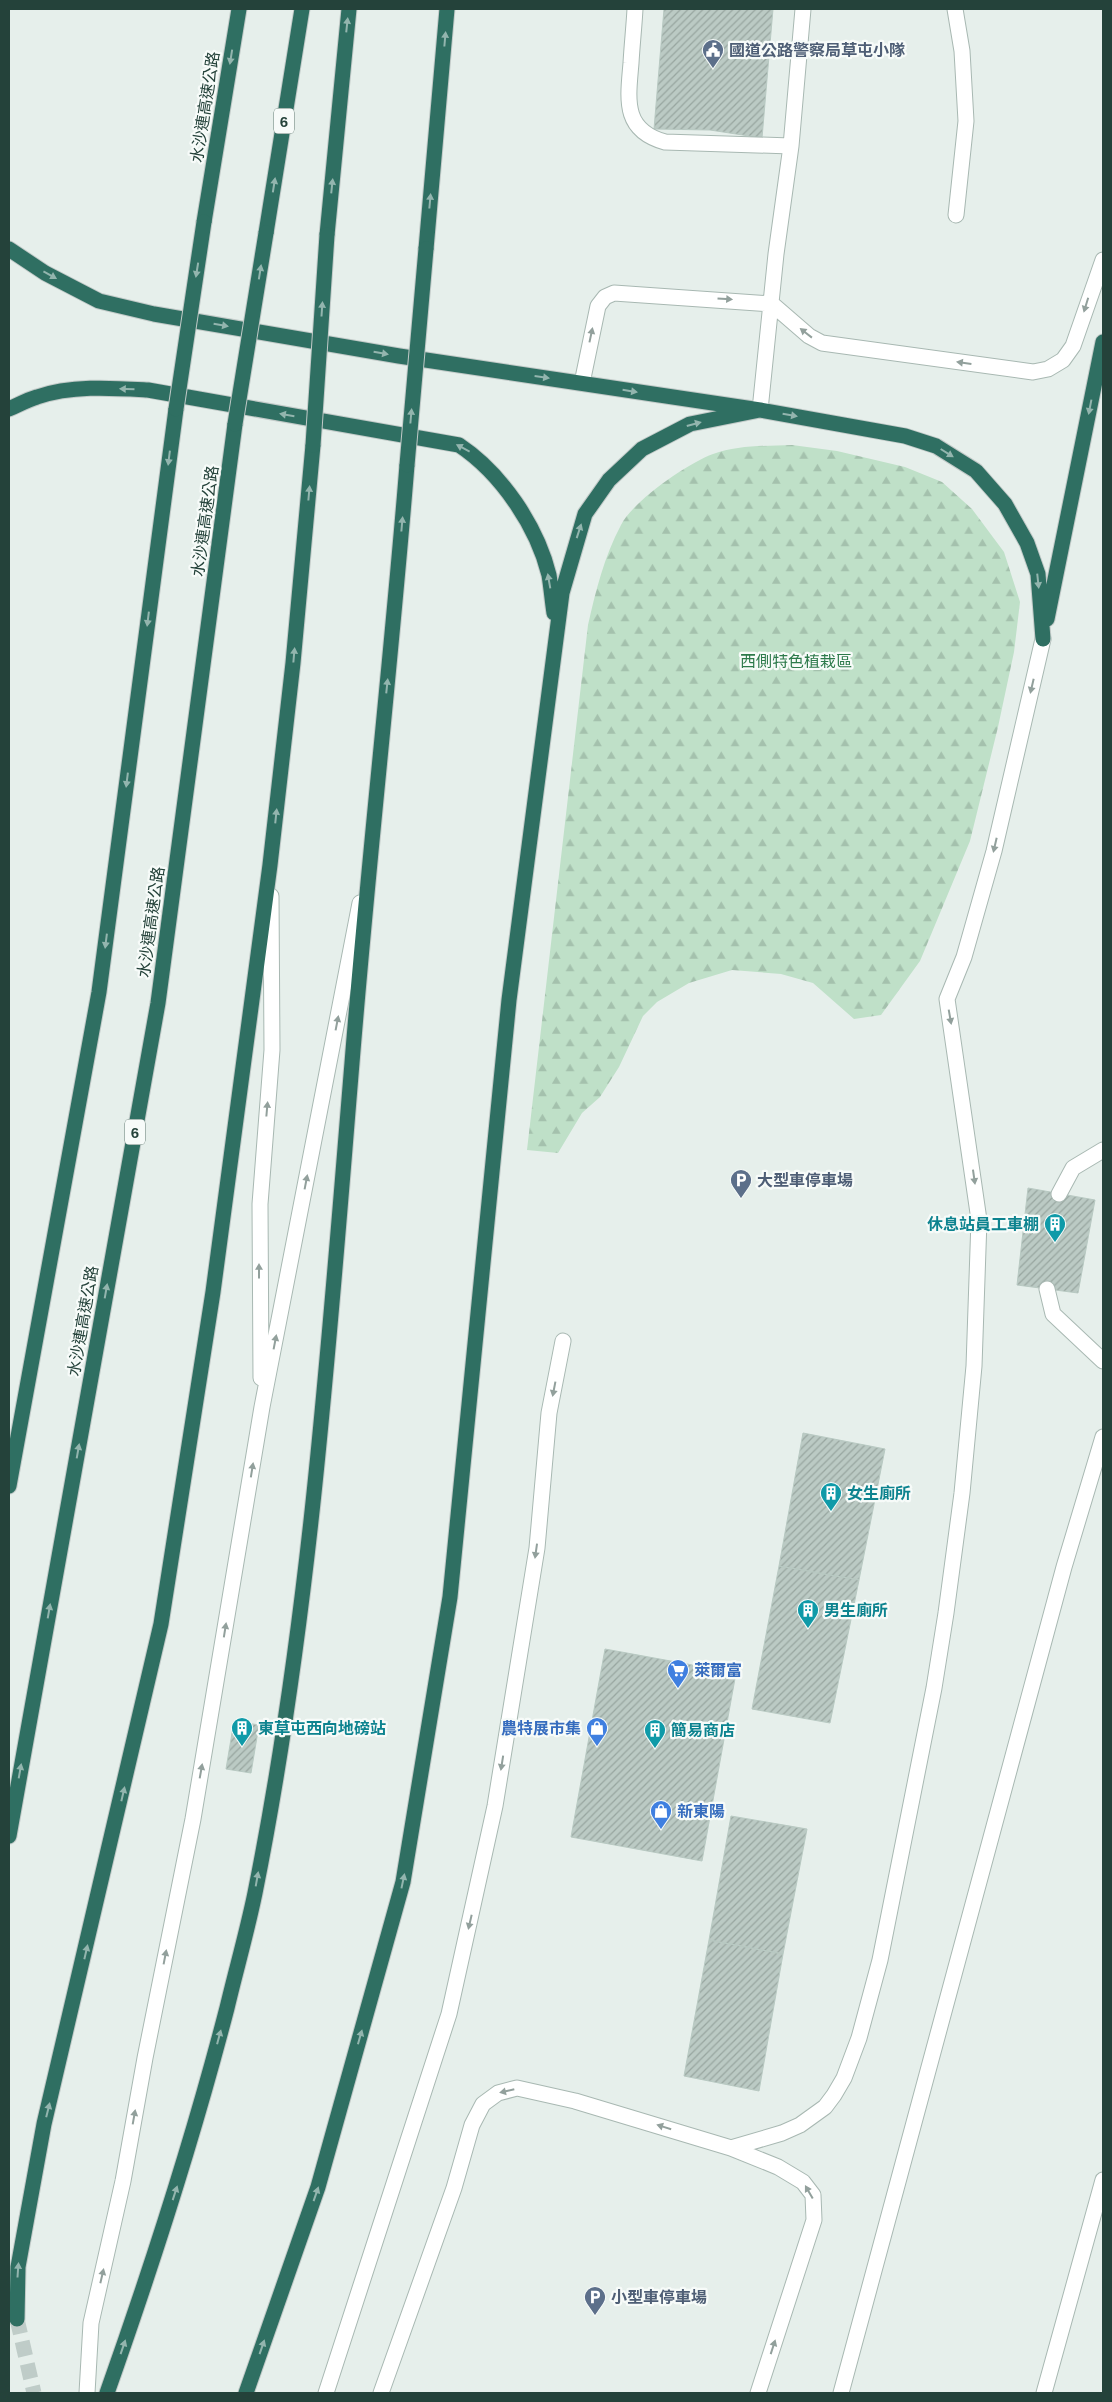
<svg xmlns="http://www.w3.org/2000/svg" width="1112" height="2402" font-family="Helvetica,'Noto Sans TC',sans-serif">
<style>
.forest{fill:url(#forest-firs)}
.building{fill:url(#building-hatch);stroke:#b8c9c2}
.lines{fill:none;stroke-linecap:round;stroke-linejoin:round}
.highway-tunnel{stroke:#bfccc8;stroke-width:15;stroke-dasharray:15 8;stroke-linecap:butt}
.lane-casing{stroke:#a8b8b2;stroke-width:17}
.highway-casing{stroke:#c2cac8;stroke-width:17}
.lane{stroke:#fff;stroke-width:15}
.highway{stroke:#2f6f62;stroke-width:15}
.highway-bridge-casing{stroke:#c2cac8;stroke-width:17;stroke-linecap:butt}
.highway-bridge{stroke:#2f6f62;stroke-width:15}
.oneway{fill:#93b5ae}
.oneway2{fill:#92a09c}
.labels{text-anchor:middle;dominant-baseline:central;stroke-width:4.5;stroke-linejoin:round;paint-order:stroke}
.shield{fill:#f7fbf9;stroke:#637a73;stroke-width:1}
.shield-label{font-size:15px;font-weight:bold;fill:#24423a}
.service-label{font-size:16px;font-weight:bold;fill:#4e5e75;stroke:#f7fbf9;text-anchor:start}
.street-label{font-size:16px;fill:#24423a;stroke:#f7fbf9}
.park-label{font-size:16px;fill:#2d7a4b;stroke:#f7fbf9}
.culture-label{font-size:16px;font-weight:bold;fill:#0d838f;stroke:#f7fbf9;text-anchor:start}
.shop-label{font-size:16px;font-weight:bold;fill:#366cbe;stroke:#f7fbf9;text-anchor:start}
</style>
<defs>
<pattern id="forest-firs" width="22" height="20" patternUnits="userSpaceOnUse" patternTransform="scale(1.25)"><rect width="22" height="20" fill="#bfe0c8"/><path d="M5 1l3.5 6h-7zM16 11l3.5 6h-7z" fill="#a4c1ad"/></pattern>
<pattern id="building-hatch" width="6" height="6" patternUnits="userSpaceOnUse" patternTransform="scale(1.25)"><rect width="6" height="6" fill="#bbcac4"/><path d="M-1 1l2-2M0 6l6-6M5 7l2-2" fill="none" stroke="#98a6a0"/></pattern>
</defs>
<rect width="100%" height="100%" fill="#e6efeb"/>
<path class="forest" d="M 792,445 L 837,451 L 905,467 L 942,482 L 972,509 L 1004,552 L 1020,602 L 1014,652 L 998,727 L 970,841 L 920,961 L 881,1015 L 854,1019 L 813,983 L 781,974 L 732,970 L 689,983 L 657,1002 L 643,1016 L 619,1067 L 600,1097 L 582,1113 L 558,1153 L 527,1150 L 588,625 C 596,590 604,557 621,525 C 633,501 688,463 713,454 C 738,445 766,446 792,445 Z"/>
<path class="building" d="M 664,9 L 773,9 L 762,138 L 710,130 L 654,129 Z
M 1028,1188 L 1095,1200 L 1078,1293 L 1017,1285 Z
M 803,1433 L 885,1449 L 859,1580 L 779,1566 Z
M 779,1566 L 859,1580 L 830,1723 L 752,1709 Z
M 605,1649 L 736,1673 L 702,1861 L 571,1837 Z
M 234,1721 L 259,1725 L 251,1773 L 226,1769 Z
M 731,1816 L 807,1829 L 783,1954 L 709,1940 Z
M 709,1940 L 783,1954 L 759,2091 L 684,2076 Z"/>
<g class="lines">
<path class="highway-tunnel" d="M 17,2319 L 34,2393"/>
<g class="lane-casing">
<path id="lane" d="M 635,9 C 634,27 632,45 631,63 C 628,99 622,130 665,142 L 791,146
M 955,9 L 962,51 L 966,121 L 956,215
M 582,383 L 598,306 L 605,297 L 614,293 L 772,304 L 809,336 L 822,343 L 1033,372 L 1048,369 L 1063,360 L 1073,346 L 1103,260
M 760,410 L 776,254 L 791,146 L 803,9
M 1059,1194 L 1073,1168 L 1103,1150
M 1047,1289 L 1053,1314 L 1103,1361
M 261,1378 L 260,1204 L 272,1050 L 271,896
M 731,2148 L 782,2133 L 800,2125 L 825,2107 L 834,2095 L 844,2078 L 859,2038 L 880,1960 L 934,1688 L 946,1613 L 962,1493 L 974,1366 L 979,1220 L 947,999 L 964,957 L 994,851 L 1043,639
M 87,2393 L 91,2323 L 123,2181 L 145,2058 L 193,1819 L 262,1407 L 360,903
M 326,2393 L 449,2014 L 495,1806 L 537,1548 L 549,1413 L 563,1341
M 381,2393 L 454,2188 L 472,2125 L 483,2104 L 498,2093 L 517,2088 L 575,2101 L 731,2148 L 778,2167 L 803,2182 L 813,2195 L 814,2220 L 758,2393
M 841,2393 L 1064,1567 L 1103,1437
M 1044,2393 L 1103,2180"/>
</g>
<g class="highway-casing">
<path id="highway" d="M 204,222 L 239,9
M 266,233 L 302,9
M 327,235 L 349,9
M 9,249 L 45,273 L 99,301 L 154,314 L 399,356 L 760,410 L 905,436 L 936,446 L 976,471 L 1005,504 L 1027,543 L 1038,574 L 1043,639
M 426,249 L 447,9
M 9,409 C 18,405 27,400 37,397 C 72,385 113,388 148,390 L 459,445 C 501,473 537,526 549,575 C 551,587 552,600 554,613
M 1047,619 L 1103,342
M 9,1486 L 99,992 L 176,409
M 9,1836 L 158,1003 L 235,424
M 17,2319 L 18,2267 L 44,2124 L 161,1624 L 213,1292 L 270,865 L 293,663 L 313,445
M 107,2393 C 152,2266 193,2139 227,2008 C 236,1970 247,1932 255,1893 C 310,1619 329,1340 352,1063 C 368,863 391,664 407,465
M 246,2393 L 318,2187 L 403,1882 L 450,1597 L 509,1000 L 562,593 L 585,514 L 609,480 L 642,449 L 690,424 L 760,410"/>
</g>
<use href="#lane" class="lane"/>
<use href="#highway" class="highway"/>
<g class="highway-bridge-casing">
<path id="highway-bridge" d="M 176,409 L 204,222
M 235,424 L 266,233
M 313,445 L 327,235
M 407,465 L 426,249"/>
</g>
<use href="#highway-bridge" class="highway-bridge"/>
</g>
<defs><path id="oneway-solid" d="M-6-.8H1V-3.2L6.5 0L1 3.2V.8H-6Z" transform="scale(1.25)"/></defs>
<g class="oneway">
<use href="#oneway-solid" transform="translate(347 25) rotate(-84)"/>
<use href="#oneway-solid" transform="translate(445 39) rotate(-85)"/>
<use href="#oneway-solid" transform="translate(231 57) rotate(99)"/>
<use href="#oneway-solid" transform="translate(274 185) rotate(-81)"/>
<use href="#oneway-solid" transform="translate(332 186) rotate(-84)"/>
<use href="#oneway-solid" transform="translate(430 201) rotate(-85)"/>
<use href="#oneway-solid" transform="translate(197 270) rotate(99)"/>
<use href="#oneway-solid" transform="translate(260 272) rotate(-81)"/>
<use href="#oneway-solid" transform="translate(50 275) rotate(29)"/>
<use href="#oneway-solid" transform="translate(322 309) rotate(-86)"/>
<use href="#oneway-solid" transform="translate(221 325) rotate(10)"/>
<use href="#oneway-solid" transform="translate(381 353) rotate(10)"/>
<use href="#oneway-solid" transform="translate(542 377) rotate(8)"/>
<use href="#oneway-solid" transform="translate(127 389) rotate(-178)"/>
<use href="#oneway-solid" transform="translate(630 391) rotate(9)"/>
<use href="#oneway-solid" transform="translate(1090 407) rotate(101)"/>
<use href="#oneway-solid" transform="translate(287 415) rotate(-170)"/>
<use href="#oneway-solid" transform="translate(790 415) rotate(10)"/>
<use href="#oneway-solid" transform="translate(411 416) rotate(-85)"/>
<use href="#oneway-solid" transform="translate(694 424) rotate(-15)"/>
<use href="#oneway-solid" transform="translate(463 448) rotate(-152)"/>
<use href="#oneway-solid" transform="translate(947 453) rotate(32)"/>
<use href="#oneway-solid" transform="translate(169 458) rotate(97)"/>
<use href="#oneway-solid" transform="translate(309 493) rotate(-85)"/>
<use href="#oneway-solid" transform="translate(402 524) rotate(-85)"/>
<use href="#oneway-solid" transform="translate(579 531) rotate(-72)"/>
<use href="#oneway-solid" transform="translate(549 581) rotate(-100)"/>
<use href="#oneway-solid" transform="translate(1038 581) rotate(84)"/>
<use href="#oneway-solid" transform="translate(148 619) rotate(97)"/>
<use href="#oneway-solid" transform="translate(294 655) rotate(-85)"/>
<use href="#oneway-solid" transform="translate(387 686) rotate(-84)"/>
<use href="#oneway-solid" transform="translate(127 780) rotate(97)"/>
<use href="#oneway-solid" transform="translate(276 816) rotate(-84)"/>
<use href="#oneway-solid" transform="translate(106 941) rotate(97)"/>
<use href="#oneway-solid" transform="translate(106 1291) rotate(-80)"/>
<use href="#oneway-solid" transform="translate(78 1451) rotate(-80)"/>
<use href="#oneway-solid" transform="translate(49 1611) rotate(-80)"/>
<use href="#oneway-solid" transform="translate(20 1771) rotate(-80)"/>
<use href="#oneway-solid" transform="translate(123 1794) rotate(-77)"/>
<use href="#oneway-solid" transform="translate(257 1879) rotate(-80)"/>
<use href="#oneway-solid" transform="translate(403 1881) rotate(-78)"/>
<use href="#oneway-solid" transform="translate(86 1952) rotate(-77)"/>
<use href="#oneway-solid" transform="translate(219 2037) rotate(-75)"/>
<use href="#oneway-solid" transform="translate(360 2037) rotate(-74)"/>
<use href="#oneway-solid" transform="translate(48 2110) rotate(-76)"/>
<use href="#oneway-solid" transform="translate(175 2193) rotate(-72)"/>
<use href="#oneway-solid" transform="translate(316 2194) rotate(-71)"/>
<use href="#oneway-solid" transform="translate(18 2270) rotate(-86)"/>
<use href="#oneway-solid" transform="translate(123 2347) rotate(-71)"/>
<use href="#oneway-solid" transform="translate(262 2347) rotate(-71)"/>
</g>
<g class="oneway2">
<use href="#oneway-solid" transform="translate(725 299) rotate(4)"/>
<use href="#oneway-solid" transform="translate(1086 305) rotate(107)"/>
<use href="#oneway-solid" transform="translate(806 333) rotate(-142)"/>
<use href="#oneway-solid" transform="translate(591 335) rotate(-78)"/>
<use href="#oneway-solid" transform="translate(964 363) rotate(-172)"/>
<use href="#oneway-solid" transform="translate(1032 686) rotate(103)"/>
<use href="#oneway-solid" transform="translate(995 845) rotate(103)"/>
<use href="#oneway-solid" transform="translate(950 1017) rotate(80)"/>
<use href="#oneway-solid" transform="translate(337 1023) rotate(-79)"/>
<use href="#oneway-solid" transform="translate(267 1109) rotate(-85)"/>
<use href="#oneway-solid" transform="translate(974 1177) rotate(82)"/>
<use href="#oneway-solid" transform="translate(306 1182) rotate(-79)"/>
<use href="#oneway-solid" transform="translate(259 1271) rotate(-90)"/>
<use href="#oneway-solid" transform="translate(275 1342) rotate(-79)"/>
<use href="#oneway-solid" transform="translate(554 1389) rotate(101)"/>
<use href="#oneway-solid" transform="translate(252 1470) rotate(-81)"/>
<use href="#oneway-solid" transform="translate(536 1551) rotate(98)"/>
<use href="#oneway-solid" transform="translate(225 1630) rotate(-81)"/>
<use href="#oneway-solid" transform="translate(502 1763) rotate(99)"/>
<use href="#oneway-solid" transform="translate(201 1771) rotate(-80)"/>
<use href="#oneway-solid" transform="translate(470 1922) rotate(103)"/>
<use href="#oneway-solid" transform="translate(165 1957) rotate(-79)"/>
<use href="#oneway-solid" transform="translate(507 2091) rotate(167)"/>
<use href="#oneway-solid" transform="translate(134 2117) rotate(-80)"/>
<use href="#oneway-solid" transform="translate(664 2127) rotate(-163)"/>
<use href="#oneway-solid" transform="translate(809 2192) rotate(-120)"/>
<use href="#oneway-solid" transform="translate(102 2276) rotate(-77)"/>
<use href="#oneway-solid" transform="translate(773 2347) rotate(-72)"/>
</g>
<defs>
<g id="civic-pin" transform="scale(1.125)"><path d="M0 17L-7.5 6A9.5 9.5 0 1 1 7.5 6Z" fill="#5c6f8a" stroke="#f7fbf9"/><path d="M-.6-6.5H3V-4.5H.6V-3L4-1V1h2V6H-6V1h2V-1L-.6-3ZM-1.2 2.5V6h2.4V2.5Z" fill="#fff"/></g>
<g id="parking-pin" transform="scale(1.125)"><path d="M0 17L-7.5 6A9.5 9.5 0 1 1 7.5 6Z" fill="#5c6f8a" stroke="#f7fbf9"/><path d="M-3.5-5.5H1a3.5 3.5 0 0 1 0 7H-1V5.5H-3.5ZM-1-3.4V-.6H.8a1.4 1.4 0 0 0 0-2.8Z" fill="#fff"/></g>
<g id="building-pin" transform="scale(1.125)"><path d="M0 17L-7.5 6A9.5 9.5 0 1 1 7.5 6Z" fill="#0f9aa8" stroke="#f7fbf9"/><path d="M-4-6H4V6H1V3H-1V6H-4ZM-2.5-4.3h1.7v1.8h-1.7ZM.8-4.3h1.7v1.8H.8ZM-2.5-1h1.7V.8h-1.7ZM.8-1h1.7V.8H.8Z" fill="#fff"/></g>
<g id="supermarket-pin" transform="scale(1.125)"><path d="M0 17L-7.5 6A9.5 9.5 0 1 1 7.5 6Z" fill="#3f7fe0" stroke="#f7fbf9"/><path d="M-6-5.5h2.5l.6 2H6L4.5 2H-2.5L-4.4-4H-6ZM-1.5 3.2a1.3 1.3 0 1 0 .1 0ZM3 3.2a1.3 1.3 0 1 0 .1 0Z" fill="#fff"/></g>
<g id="shop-pin" transform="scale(1.125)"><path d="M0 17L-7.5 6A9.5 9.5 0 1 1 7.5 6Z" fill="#3f7fe0" stroke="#f7fbf9"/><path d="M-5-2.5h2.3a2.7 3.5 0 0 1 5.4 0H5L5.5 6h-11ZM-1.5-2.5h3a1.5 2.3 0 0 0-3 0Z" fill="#fff"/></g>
</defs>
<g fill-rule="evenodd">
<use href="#civic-pin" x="713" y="50"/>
<use href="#parking-pin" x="741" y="1180"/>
<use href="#building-pin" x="1055" y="1224"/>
<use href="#building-pin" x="831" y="1493"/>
<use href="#building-pin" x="808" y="1610"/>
<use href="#supermarket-pin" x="678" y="1670"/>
<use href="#building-pin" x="242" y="1728"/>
<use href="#shop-pin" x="597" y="1728"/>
<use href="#building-pin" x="655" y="1730"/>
<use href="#shop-pin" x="661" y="1811"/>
<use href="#parking-pin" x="595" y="2297"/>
</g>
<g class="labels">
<g class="shield">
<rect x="274" y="108.5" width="20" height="25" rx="4"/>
<rect x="125" y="1119.5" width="20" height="25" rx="4"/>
</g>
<g class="shield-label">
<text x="284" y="121">6</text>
<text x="135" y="1132">6</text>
</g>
<g class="service-label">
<text x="729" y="50">國道公路警察局草屯小隊</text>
<text x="757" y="1180">大型車停車場</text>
<text x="611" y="2297">小型車停車場</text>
</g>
<g class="street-label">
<text transform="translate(205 107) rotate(-81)">水沙連高速公路</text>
<text transform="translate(205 521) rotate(-82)">水沙連高速公路</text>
<text transform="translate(151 922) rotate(-82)">水沙連高速公路</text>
<text transform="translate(83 1321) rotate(-80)">水沙連高速公路</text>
</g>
<g class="park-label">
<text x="796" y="661">西側特色植栽區</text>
</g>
<g class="culture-label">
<text x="1039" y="1224" text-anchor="end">休息站員工車棚</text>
<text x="847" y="1493">女生廁所</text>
<text x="824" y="1610">男生廁所</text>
<text x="258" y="1728">東草屯西向地磅站</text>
<text x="671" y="1730">簡易商店</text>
</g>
<g class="shop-label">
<text x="694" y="1670">萊爾富</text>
<text x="581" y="1728" text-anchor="end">農特展市集</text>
<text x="677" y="1811">新東陽</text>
</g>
</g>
<rect width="1112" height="2402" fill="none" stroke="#24423a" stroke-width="20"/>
</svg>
